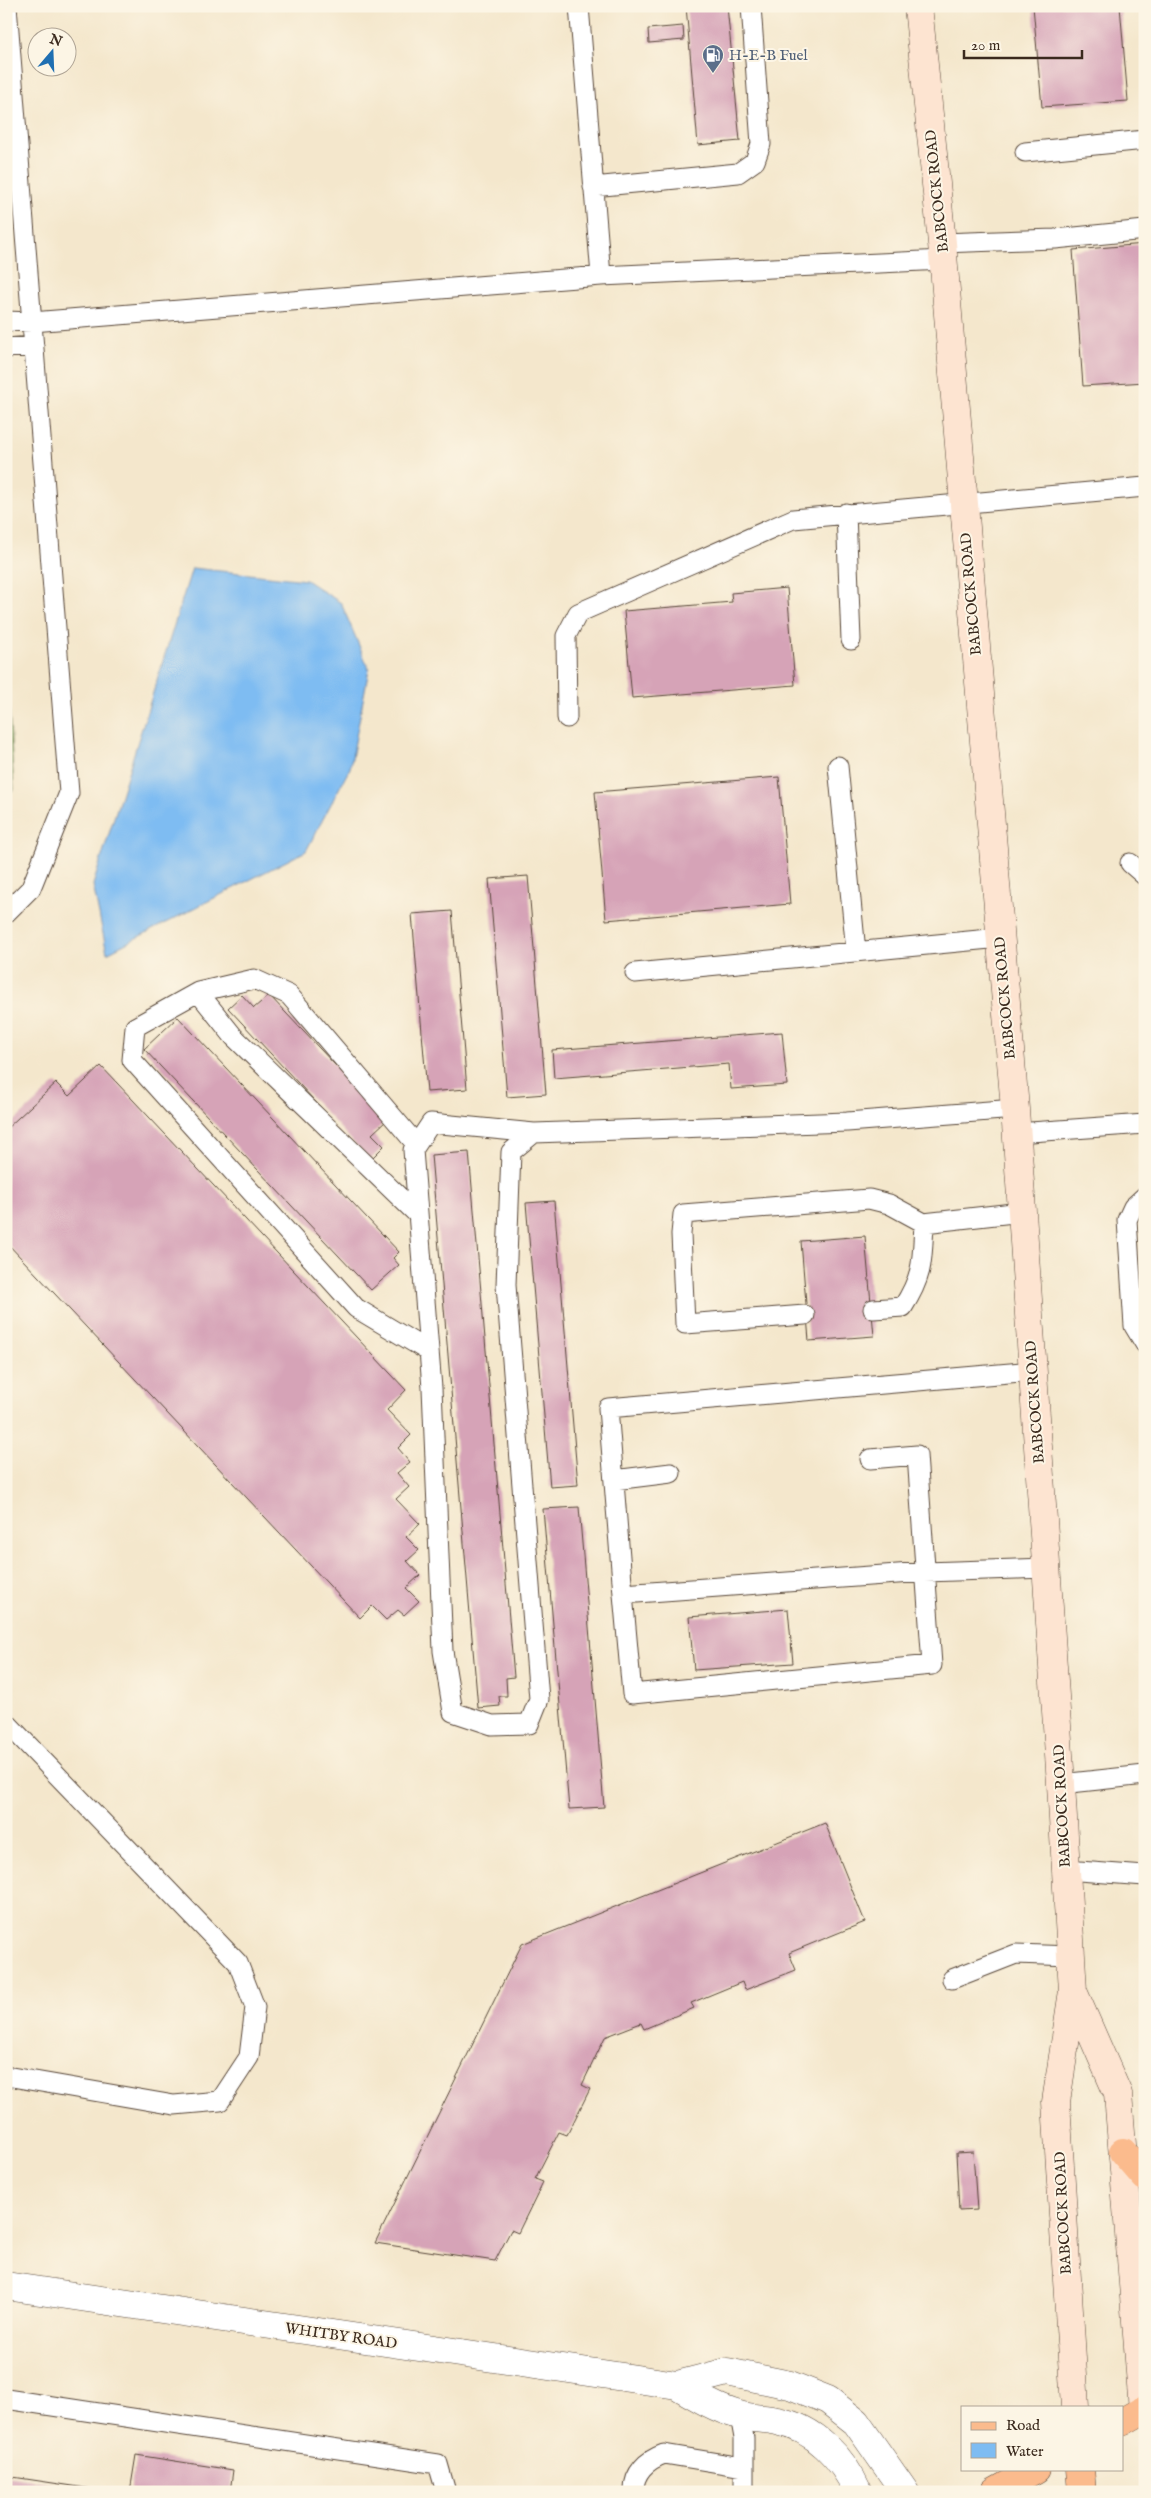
<svg xmlns="http://www.w3.org/2000/svg" width="1151" height="2498" font-family="'IM FELL English',serif">
<style>
.forest{fill:#7ea65d;stroke:#5c683e}
.water{fill:#7ebcf2;stroke:#5c7388}
.building{fill:#d6a3b7}
.lines{fill:none;stroke-linecap:round;stroke-linejoin:round}
.lane-casing{stroke:#574638;stroke-width:21}
.street-casing{stroke:#574638;stroke-width:29}
.secondary-casing{stroke:#574638;stroke-width:29}
.primary-casing{stroke:#574638;stroke-width:29}
.lane{stroke:#fff;stroke-width:19}
.street{stroke:#fff;stroke-width:28}
.secondary{stroke:#fde4d1;stroke-width:28}
.primary{stroke:#fbbb8d;stroke-width:28}
.labels{text-anchor:middle;dominant-baseline:central;stroke-width:4;stroke-linejoin:round;paint-order:stroke}
.service-label{font-size:15px;fill:#4e5e75;stroke:#fcf5e5;text-anchor:start}
.street-label{font-size:15px;fill:#3b2a1e;stroke:#fcf5e5}
</style>
<rect width="100%" height="100%" fill="#fcf5e5"/>
<filter id="ink" filterUnits="userSpaceOnUse"><feTurbulence type="fractalNoise" baseFrequency=".02" numOctaves="2"/><feDisplacementMap in="SourceGraphic" scale="10" xChannelSelector="R" yChannelSelector="G"/><feConvolveMatrix kernelMatrix="1 2 1 2 8 2 1 2 1" color-interpolation-filters="sRGB"/></filter>
<filter id="wash" filterUnits="userSpaceOnUse"><feTurbulence type="fractalNoise" baseFrequency=".0096" numOctaves="4" result="noise"/><feDisplacementMap in="SourceGraphic" scale="20" xChannelSelector="R" yChannelSelector="G"/><feGaussianBlur stdDeviation="1.12" result="paint"/><feColorMatrix in="noise" values="0 0 0 0 0 0 0 0 0 0 0 0 0 0 0 0 0 1.4 0 .05"/><feComposite in="paint" operator="in"/></filter>
<g filter="url(#wash)">
<rect width="100%" height="100%" fill="#f4e7cc"/>
<path class="forest" d="M 6,657 L 14,790 L 6,798 Z"/>
<path class="water" d="M 192,568 L 306,580 L 341,603 L 369,669 L 350,768 L 306,851 L 107,953 L 93,885 Z"/>
<g id="blocks">
<path class="building" d="M 686,6 L 727,6 L 740,141 L 698,145 Z
M 1033,6 L 1120,6 L 1128,101 L 1042,107 Z
M 683,26 L 684,40 L 649,43 L 648,29 Z
M 1145,244 L 1145,382 L 1083,386 L 1073,250 Z
M 787,588 L 795,685 L 632,698 L 624,611 L 732,602 L 731,593 Z
M 779,777 L 790,904 L 606,920 L 595,792 Z
M 528,876 L 546,1094 L 507,1097 L 489,879 Z
M 452,911 L 467,1089 L 427,1092 L 412,914 Z
M 242,995 L 254,1008 L 269,995 L 387,1120 L 372,1134 L 384,1146 L 370,1160 L 228,1008 Z
M 178,1017 L 399,1252 L 393,1258 L 399,1265 L 371,1290 L 144,1049 Z
M 782,1032 L 787,1085 L 731,1089 L 729,1064 L 554,1078 L 552,1050 Z
M 101,1066 L 406,1390 L 387,1410 L 411,1435 L 398,1448 L 410,1462 L 397,1473 L 409,1487 L 396,1499 L 420,1524 L 406,1537 L 419,1550 L 407,1561 L 420,1575 L 406,1588 L 419,1601 L 404,1615 L 398,1610 L 386,1620 L 372,1606 L 360,1618 L 6,1242 L 6,1129 L 56,1083 L 69,1096 Z
M 469,1152 L 514,1677 L 506,1678 L 507,1696 L 499,1696 L 500,1706 L 478,1708 L 431,1155 Z
M 554,1201 L 578,1485 L 550,1487 L 526,1203 Z
M 865,1236 L 874,1336 L 809,1341 L 801,1241 Z
M 579,1507 L 604,1807 L 569,1809 L 543,1509 Z
M 788,1609 L 793,1663 L 694,1670 L 689,1617 Z
M 825,1823 L 865,1922 L 789,1953 L 796,1970 L 745,1990 L 742,1982 L 691,2003 L 694,2008 L 644,2029 L 641,2023 L 605,2037 L 582,2085 L 590,2089 L 567,2135 L 559,2132 L 535,2179 L 543,2182 L 518,2233 L 511,2230 L 495,2261 L 375,2243 L 522,1944 Z
M 973,2152 L 977,2210 L 959,2211 L 956,2153 Z
M 136,2455 L 233,2470 L 230,2492 L 130,2492 Z
M 6,2476 L 93,2489 L 92,2492 L 6,2492 Z"/>
</g>
</g>
<g filter="url(#ink)">
<use href="#blocks" fill-opacity="0" stroke="#574638" stroke-width="1"/>
<g class="lines">
<g class="lane-casing">
<path id="lane" d="M 579,6 L 601,276
M 1025,152 L 1145,140
M 593,187 L 738,173 L 755,161 L 761,144 L 751,6
M 942,243 L 1055,239 L 1145,230
M 6,321 L 32,322 L 601,276 L 944,260
M 6,348 L 34,346
M 846,513 L 851,640
M 567,718 L 566,636 L 578,613 L 793,519 L 1145,487
M 838,766 L 856,952
M 1130,863 L 1145,876
M 6,913 L 31,888 L 69,793 L 7,6
M 635,973 L 1000,938
M 198,992 L 234,1037 L 417,1214
M 534,1133 L 431,1123 L 413,1150 L 432,1388 L 443,1651 L 453,1712 L 492,1725 L 529,1724 L 539,1699 L 506,1285 L 511,1152 L 534,1133 L 847,1122 L 1015,1109
M 1016,1133 L 1145,1124
M 416,1144 L 289,995 L 254,979 L 198,992 L 135,1027 L 132,1060 L 356,1308 L 428,1351
M 1145,1196 L 1133,1207 L 1127,1220 L 1134,1326 L 1145,1344
M 873,1309 L 903,1307 C 924,1274 922,1260 924,1223
M 805,1315 L 685,1324 L 681,1234 L 683,1214 L 869,1199 L 889,1204 L 924,1223 L 1022,1212
M 870,1459 L 917,1455 L 932,1665 L 632,1694 L 623,1594 L 925,1572 L 1047,1568
M 614,1480 L 671,1473
M 623,1594 L 608,1408 L 1033,1371
M 6,1722 L 238,1963 L 255,2007 L 249,2057 L 220,2101 L 174,2105 L 6,2076
M 1061,1784 L 1145,1775
M 1066,1870 L 1145,1876
M 952,1979 L 1016,1954 L 1071,1956
M 6,2399 L 438,2464 L 446,2492
M 740,2416 L 744,2438 L 744,2492
M 634,2492 C 633,2473 647,2460 664,2454 L 743,2467"/>
</g>
<g class="street-casing">
<path id="street" d="M 6,2286 L 677,2385 C 697,2397 717,2409 739,2415 C 751,2419 765,2418 777,2421 C 815,2428 843,2458 858,2492
M 677,2385 L 727,2372 L 790,2385 L 828,2400 L 856,2422 L 905,2492"/>
</g>
<g class="secondary-casing">
<path id="secondary" d="M 918,6 L 942,243 L 1015,1109 L 1061,1784 L 1073,1991 L 1056,2102 L 1075,2407
M 1073,1991 L 1118,2094 L 1143,2410"/>
</g>
<g class="primary-casing">
<path id="primary" d="M 1123,2152 L 1145,2177
M 1122,2422 L 1145,2409
M 1080,2469 L 1082,2492
M 995,2492 L 1036,2469"/>
</g>
<use href="#lane" class="lane"/>
<use href="#street" class="street"/>
<use href="#secondary" class="secondary"/>
<use href="#primary" class="primary"/>
</g>
</g>
<defs>
<g id="fuel-pin" transform="scale(1.125)"><path d="M0 17L-7.5 6A9.5 9.5 0 1 1 7.5 6Z" fill="#5c6f8a" stroke="#fcf5e5"/><path d="M-5.5-6h7V0h2V4h1.3V-2.5L3-4.5l.8-.8L6-3V5H2.5V1h-1V6h-7ZM-4.2-4.7v3.2H.2V-4.7Z" fill="#fff"/></g>
</defs>
<g fill-rule="evenodd">
<use href="#fuel-pin" x="713" y="55"/>
</g>
<g class="labels">
<g class="service-label">
<text x="729" y="55">H-E-B Fuel</text>
</g>
<g class="street-label">
<text transform="translate(937 191) rotate(-96)">BABCOCK ROAD</text>
<text transform="translate(971 594) rotate(-95)">BABCOCK ROAD</text>
<text transform="translate(1005 998) rotate(-95)">BABCOCK ROAD</text>
<text transform="translate(1035 1402) rotate(-94)">BABCOCK ROAD</text>
<text transform="translate(1062 1806) rotate(-93)">BABCOCK ROAD</text>
<text transform="translate(1063 2213) rotate(-93)">BABCOCK ROAD</text>
<text transform="translate(341 2336) rotate(8)">WHITBY ROAD</text>
</g>
</g>
<rect width="1151" height="2498" fill="none" stroke="#fcf5e5" stroke-width="25"/>
<rect x="961" y="2406" width="162" height="65" fill="#fcf5e5" stroke="#afa495"/>
<rect x="971" y="2422" width="25" height="8" fill="#fbbb8d" stroke="#afa495"/>
<text x="1006" y="2430" font-size="15" fill="#3b2a1e">Road</text>
<rect x="971" y="2443" width="25" height="15" fill="#7ebcf2" stroke="#afa495"/>
<text x="1006" y="2456" font-size="15" fill="#3b2a1e">Water</text>
<g transform="translate(52 52) rotate(19)"><circle r="24" fill="#fcf5e5" stroke="#afa495"/>
<path d="M0-4L9 19L0 12L-9 19Z" fill="#1f6fb2"/>
<text y="-8" font-size="14" font-weight="bold" text-anchor="middle" fill="#3b2a1e">N</text>
</g>
<path d="M964 50v8h118v-8" fill="none" stroke="#3b2a1e" stroke-width="2.5"/>
<text x="971" y="50" font-size="15" fill="#3b2a1e" stroke="#fcf5e5" stroke-width="4" paint-order="stroke">20 m</text>
</svg>
